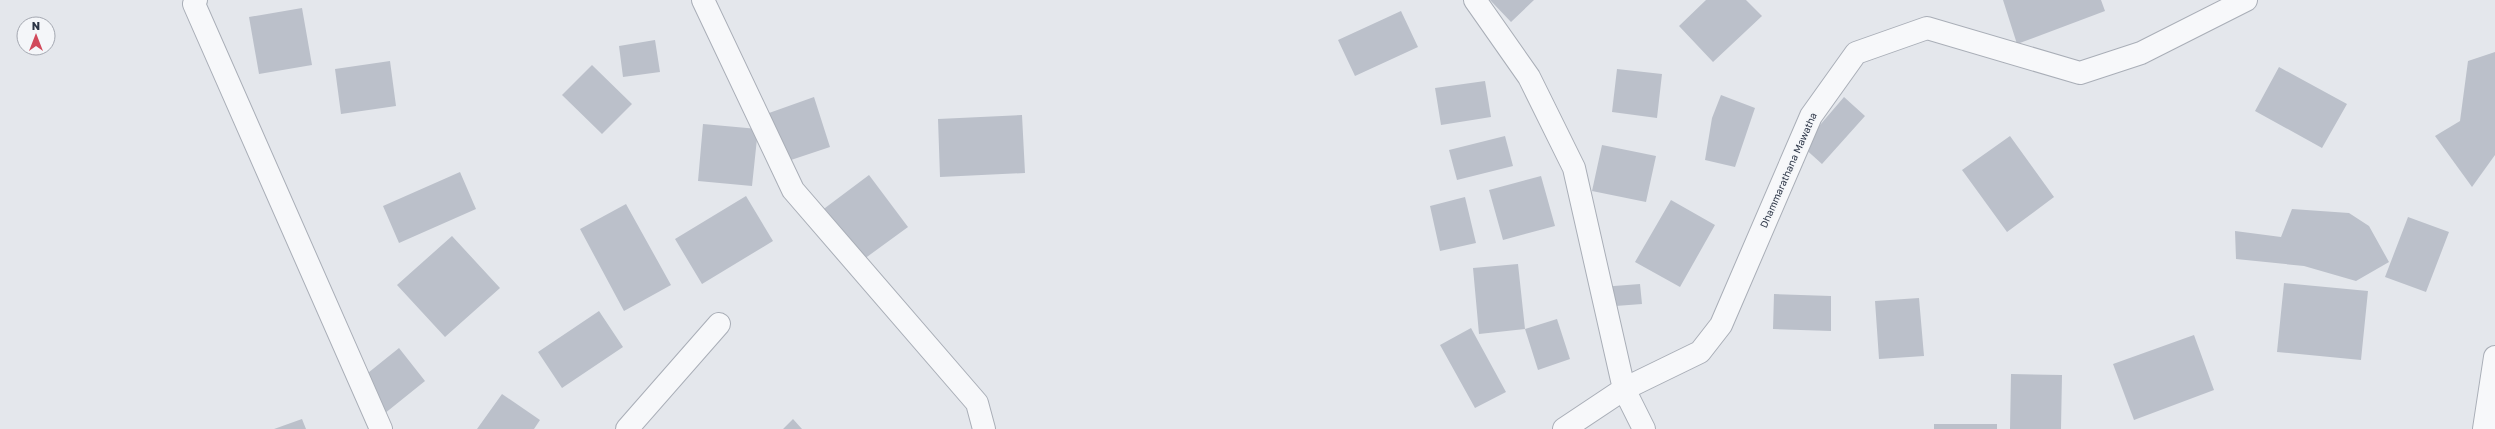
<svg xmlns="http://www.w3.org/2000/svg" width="2495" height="429" font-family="'Golos Text',sans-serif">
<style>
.building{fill:#bbc0ca}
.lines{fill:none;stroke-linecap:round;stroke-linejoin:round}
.street-casing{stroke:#a9aeb7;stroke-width:24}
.street{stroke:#f7f8fa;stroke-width:22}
.labels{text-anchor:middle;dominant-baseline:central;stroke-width:3;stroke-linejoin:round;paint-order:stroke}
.street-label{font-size:10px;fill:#2b3445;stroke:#f4f6f9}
</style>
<rect width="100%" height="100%" fill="#e4e7ec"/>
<path class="building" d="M 1490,0 L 1534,0 L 1511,22 Z
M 1706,0 L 1746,0 L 1762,16 L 1713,62 L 1679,26 Z
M 2003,0 L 2101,0 L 2105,11 L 2017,44 Z
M 302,8 L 312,65 L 259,74 L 249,17 Z
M 1401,11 L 1418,47 L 1355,76 L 1338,40 Z
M 655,40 L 660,72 L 623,77 L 619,46 Z
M 2495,52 L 2495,155 L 2472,187 L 2435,136 L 2460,121 L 2468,61 Z
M 390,61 L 396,106 L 341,114 L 335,69 Z
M 592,65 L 632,104 L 602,134 L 562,95 Z
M 2279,67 L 2347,104 L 2322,148 L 2255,111 Z
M 1617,69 L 1662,74 L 1657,118 L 1612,112 Z
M 1485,81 L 1491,117 L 1441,125 L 1435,88 Z
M 1721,95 L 1755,108 L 1735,167 L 1705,160 L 1712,118 Z
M 814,97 L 830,147 L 785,162 L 769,113 Z
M 1844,97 L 1865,116 L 1822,164 L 1802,146 Z
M 1022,115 L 1025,173 L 940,177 L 938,119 Z
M 703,124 L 758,129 L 752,186 L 698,181 Z
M 1505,136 L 1513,166 L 1457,180 L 1449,150 Z
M 2010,136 L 2054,197 L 2007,232 L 1962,170 Z
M 1602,145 L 1656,156 L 1646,202 L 1592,191 Z
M 460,172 L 476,209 L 399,243 L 383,206 Z
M 869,175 L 908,227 L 860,262 L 821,211 Z
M 1541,176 L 1555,226 L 1503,240 L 1489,190 Z
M 746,196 L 773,241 L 702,284 L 675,239 Z
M 1465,197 L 1476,243 L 1440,251 L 1430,206 Z
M 1671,200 L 1715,225 L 1680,287 L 1635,262 Z
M 626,204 L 671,285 L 624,311 L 580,229 Z
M 2292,209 L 2349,213 L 2369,226 L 2389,262 L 2356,281 L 2304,266 L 2236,259 L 2235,231 L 2281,237 Z
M 2408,217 L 2449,232 L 2426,292 L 2385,277 Z
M 452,236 L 500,288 L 445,337 L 397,285 Z
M 1518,264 L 1525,329 L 1479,334 L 1473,268 Z
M 2284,283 L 2368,291 L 2361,360 L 2277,352 Z
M 1640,284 L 1642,304 L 1602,307 L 1601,287 Z
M 1774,294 L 1831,296 L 1831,331 L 1773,329 Z
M 1919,298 L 1924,356 L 1879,359 L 1875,301 Z
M 599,311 L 623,347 L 562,388 L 538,352 Z
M 1557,319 L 1570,359 L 1538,370 L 1525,329 Z
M 1471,328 L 1506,392 L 1475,408 L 1440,345 Z
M 2194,335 L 2214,390 L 2134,420 L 2113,364 Z
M 399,348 L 425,381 L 379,418 L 353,385 Z
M 2011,374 L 2062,375 L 2061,429 L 2010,429 Z
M 502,394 L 540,420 L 534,429 L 477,429 Z
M 302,419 L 306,429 L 274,429 Z
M 793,419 L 802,429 L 783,429 Z
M 1934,424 L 1997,424 L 1997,429 L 1934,429 Z"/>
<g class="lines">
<g class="street-casing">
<path id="street" d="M 196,0 L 194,4 L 381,429
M 703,0 L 793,190 L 977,403 L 984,429
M 1475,0 L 1529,77 L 1574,168 L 1624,389 L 1644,429
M 627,429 L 719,324
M 1564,429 L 1624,389 L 1700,352 L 1721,325 L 1811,116 L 1856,53 L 1927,28 L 2080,73 L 2141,53 L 2246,0
M 2484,429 L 2495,357"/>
</g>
<use href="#street" class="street"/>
</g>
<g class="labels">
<g class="street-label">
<text transform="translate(1788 170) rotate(-66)">Dhammarathana Mawatha</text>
</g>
</g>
<g transform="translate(36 36)"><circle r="19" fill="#f4f6f9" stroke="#a4a8b1"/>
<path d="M0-3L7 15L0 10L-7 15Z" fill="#d1495b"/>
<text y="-6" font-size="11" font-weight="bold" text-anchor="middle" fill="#2b3445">N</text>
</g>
</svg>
